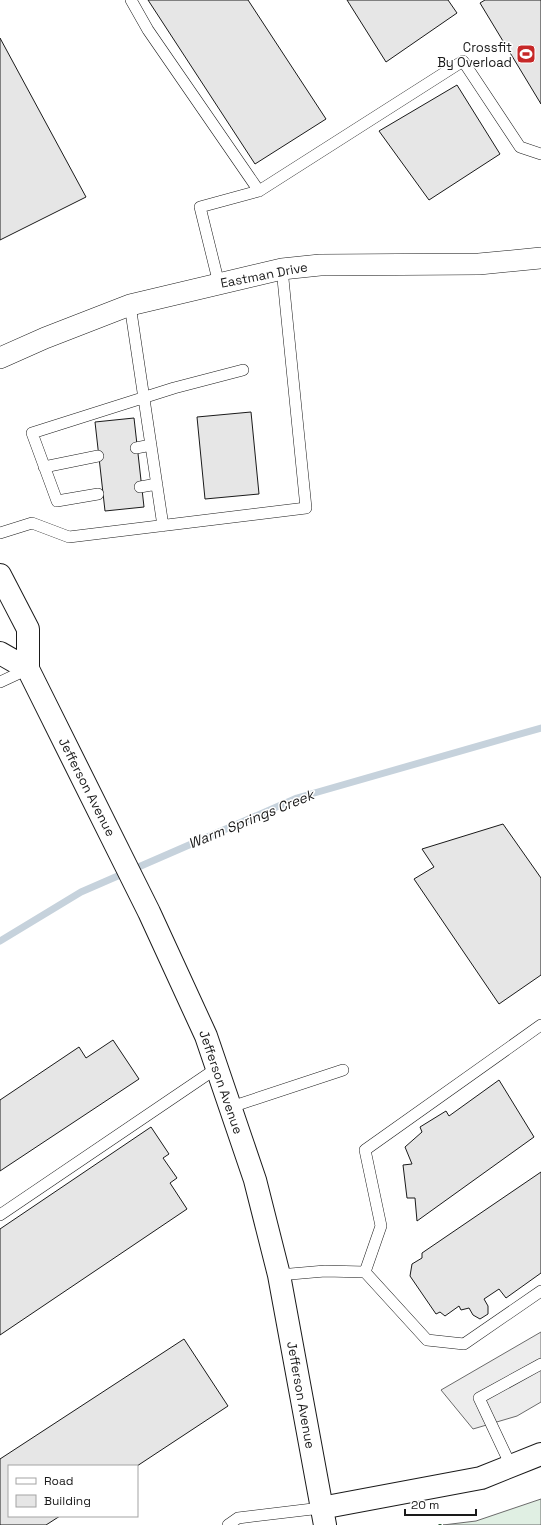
<svg xmlns="http://www.w3.org/2000/svg" width="541" height="1525" font-family="'Space Grotesk',sans-serif">
<style>
.green{fill:#e0efe3;stroke:#6a6a6a}
.parking{fill:#ededed;stroke:#6a6a6a}
.lines{fill:none;stroke-linecap:round;stroke-linejoin:round}
.stream{stroke:#c6d2dc;stroke-width:7}
.building{fill:#e6e6e6;stroke:#1a1a1a}
.service-casing{stroke:#1a1a1a;stroke-width:12}
.minor-casing{stroke:#1a1a1a;stroke-width:22}
.tertiary-casing{stroke:#1a1a1a;stroke-width:24}
.primary-casing{stroke:#1a1a1a;stroke-width:24}
.service{stroke:#fff;stroke-width:11}
.minor{stroke:#fff;stroke-width:21}
.tertiary{stroke:#fff;stroke-width:22}
.primary{stroke:#fff;stroke-width:22}
.hedge{stroke:#2b5a34;stroke-width:3;stroke-dasharray:2 3;stroke-linecap:butt}
.labels{text-anchor:middle;dominant-baseline:central;stroke-width:3;stroke-linejoin:round;paint-order:stroke}
.poi-label{font-size:13px;fill:#1a1a1a;stroke:#fff;text-anchor:end}
.street-label{font-size:13px;fill:#1a1a1a;stroke:#fff}
.water-label{font-size:14px;font-style:italic;fill:#1a1a1a;stroke:#fff}
</style>
<rect width="100%" height="100%" fill="#fff"/>
<path class="green" d="M 541,1499 L 541,1525 L 443,1525 L 476,1521 Z"/>
<path class="parking" d="M 541,1332 L 541,1402 L 517,1416 L 473,1429 L 441,1390 Z"/>
<g class="lines">
<path class="stream" d="M 0,941 L 81,892 L 297,798 L 541,728"/>
</g>
<path class="building" d="M 148,0 L 248,0 L 326,119 L 255,164 Z
M 347,0 L 448,0 L 457,13 L 386,62 Z
M 485,0 L 541,0 L 541,104 L 480,3 Z
M 0,38 L 86,197 L 0,240 Z
M 457,85 L 500,154 L 429,200 L 379,131 Z
M 251,412 L 259,494 L 205,499 L 197,417 Z
M 134,418 L 144,507 L 105,511 L 95,422 Z
M 503,824 L 541,878 L 541,975 L 499,1004 L 414,879 L 434,867 L 422,849 Z
M 113,1040 L 139,1079 L 0,1171 L 0,1100 L 79,1047 L 86,1058 Z
M 499,1080 L 534,1137 L 417,1221 L 415,1198 L 407,1198 L 403,1165 L 412,1164 L 405,1147 L 422,1132 L 420,1127 L 446,1111 L 449,1116 Z
M 151,1127 L 169,1154 L 163,1158 L 177,1178 L 170,1183 L 187,1209 L 0,1335 L 0,1229 Z
M 541,1172 L 541,1273 L 506,1298 L 499,1289 L 484,1299 L 488,1306 L 488,1314 L 480,1319 L 473,1315 L 469,1308 L 461,1310 L 459,1306 L 445,1316 L 440,1312 L 436,1314 L 410,1276 L 412,1264 L 422,1258 L 422,1253 Z
M 184,1339 L 228,1406 L 137,1466 L 9,1466 L 9,1516 L 60,1516 L 46,1525 L 0,1525 L 0,1459 Z"/>
<g class="lines">
<g class="service-casing">
<path id="service" d="M 131,0 L 148,30 L 259,191 L 200,207 L 219,284
M 259,191 L 463,61 L 520,147 L 541,154
M 130,305 L 163,526
M 136,448 L 151,445
M 44,467 L 98,456
M 140,487 L 157,484
M 98,494 L 57,501 L 32,433 L 174,388 L 243,370
M 0,533 L 32,523 L 69,537 L 306,508 L 282,269
M 0,682 L 28,669
M 231,1107 L 343,1070
M 0,1215 L 217,1068
M 365,1272 L 381,1226 L 365,1150 L 541,1025
M 279,1275 L 325,1271 L 365,1272 L 427,1340 L 464,1344 L 541,1291
M 511,1466 L 479,1398 L 541,1364
M 228,1525 L 238,1518 L 321,1508"/>
</g>
<g class="minor-casing">
<path id="minor" d="M 0,358 L 45,338 L 130,305 L 282,269 L 320,265 L 479,264 L 541,258"/>
</g>
<g class="tertiary-casing">
<path id="tertiary" d="M 321,1508 L 481,1478 L 541,1454"/>
</g>
<g class="primary-casing">
<path id="primary" d="M 0,575 L 28,629 L 28,669 L 149,912 L 206,1036 L 255,1180 L 279,1275 L 325,1525
M 0,653 L 28,669"/>
</g>
<use href="#service" class="service"/>
<use href="#minor" class="minor"/>
<use href="#tertiary" class="tertiary"/>
<use href="#primary" class="primary"/>
<path class="hedge" d="M 440,1524 L 440,1525"/>
</g>
<defs>
<g id="stadium-square" transform="scale(1)"><rect x="-9" y="-9" width="18" height="18" rx="4" fill="#c62828" stroke="#fff"/><path d="M0-5a6.5 5 0 1 0 0 10a6.5 5 0 1 0 0-10ZM-3.5-1.8h7v3.6h-7Z" fill="#fff"/></g>
</defs>
<g fill-rule="evenodd">
<use href="#stadium-square" x="526" y="54"/>
</g>
<g class="labels">
<g class="poi-label">
<text x="512" y="47">Crossfit<tspan x="512" dy="15">By Overload</tspan></text>
</g>
<g class="street-label">
<text transform="translate(264 275) rotate(-11)">Eastman Drive</text>
<text transform="translate(87 787) rotate(63)">Jefferson Avenue</text>
<text transform="translate(221 1082) rotate(71)">Jefferson Avenue</text>
<text transform="translate(301 1395) rotate(80)">Jefferson Avenue</text>
</g>
<g class="water-label">
<text transform="translate(251 819) rotate(-22)">Warm Springs Creek</text>
</g>
</g>
<rect x="8" y="1465" width="130" height="52" fill="#ffffff" stroke="#a3a3a3"/>
<rect x="16" y="1478" width="20" height="6" fill="#ffffff" stroke="#a3a3a3"/>
<text x="44" y="1485" font-size="12" fill="#1a1a1a">Road</text>
<rect x="16" y="1495" width="20" height="12" fill="#e6e6e6" stroke="#a3a3a3"/>
<text x="44" y="1505" font-size="12" fill="#1a1a1a">Building</text>
<path d="M405 1509v6h71v-6" fill="none" stroke="#1a1a1a" stroke-width="2"/>
<text x="411" y="1509" font-size="12" fill="#1a1a1a" stroke="#ffffff" stroke-width="3" paint-order="stroke">20 m</text>
</svg>
